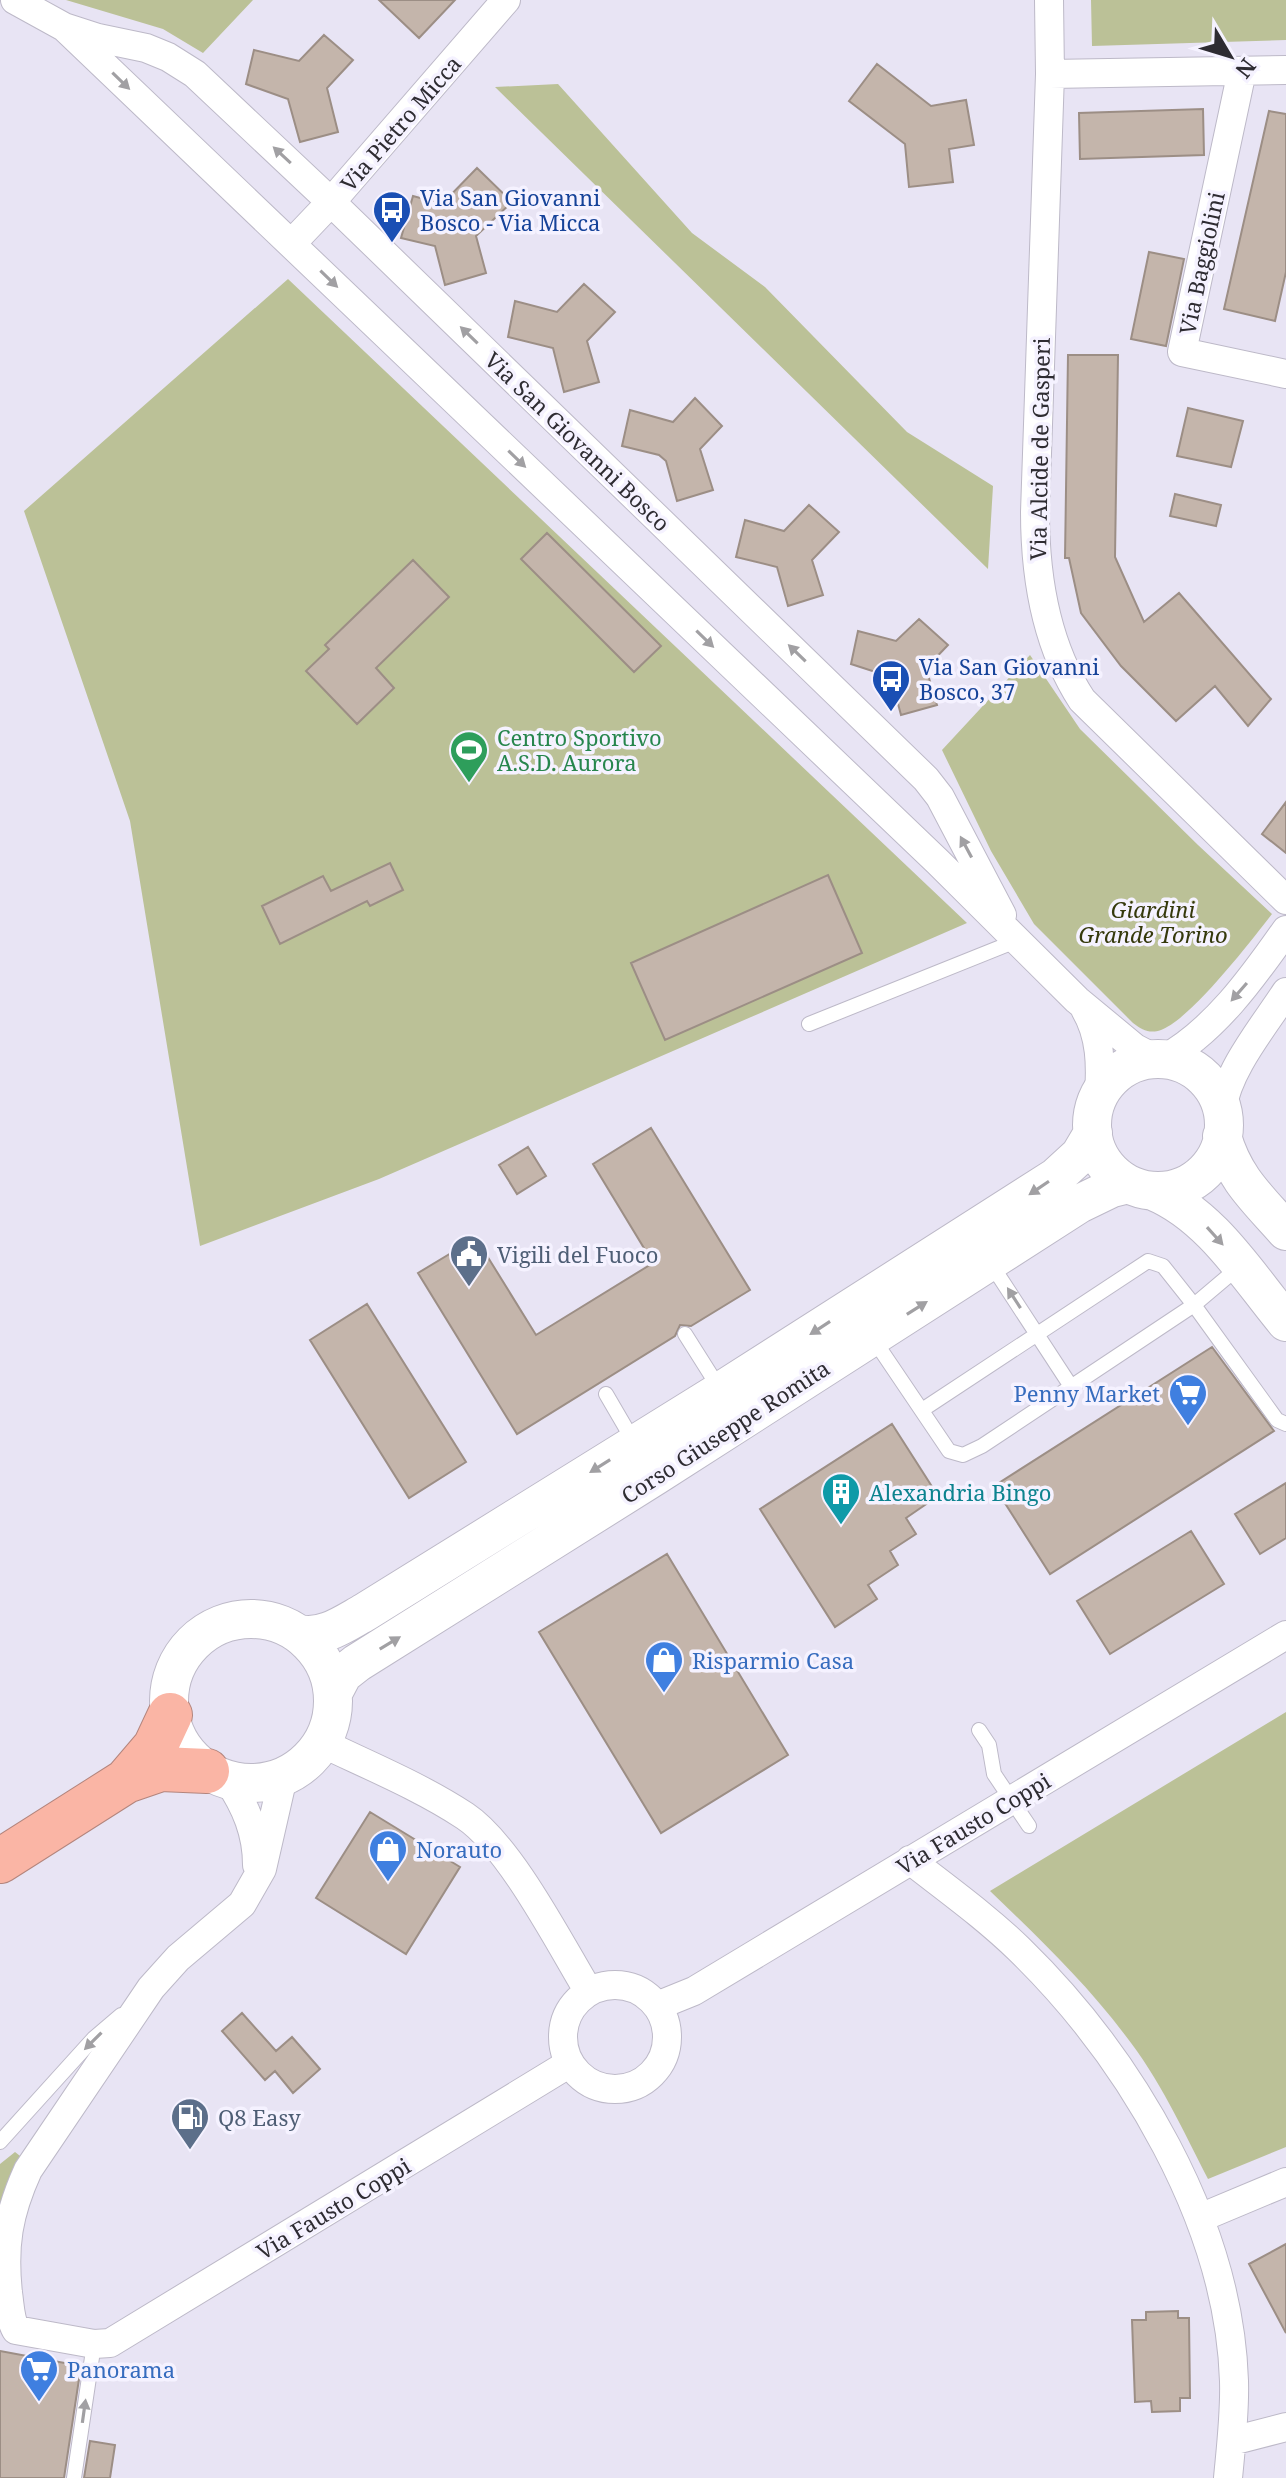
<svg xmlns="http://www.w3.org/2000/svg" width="1286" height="2478" font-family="'Noto Serif',serif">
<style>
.green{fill:#bbc197}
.building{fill:#c4b5ab;stroke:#9c8e85;stroke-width:2}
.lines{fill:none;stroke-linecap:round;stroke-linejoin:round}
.lane-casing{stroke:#bdb9c8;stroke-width:16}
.street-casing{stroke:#bdb9c8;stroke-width:30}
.secondary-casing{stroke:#bdb9c8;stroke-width:40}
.highway-casing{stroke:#b3857d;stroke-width:46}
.lane{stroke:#fff;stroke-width:14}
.street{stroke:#fff;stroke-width:28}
.secondary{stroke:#fff;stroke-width:38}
.highway{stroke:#fab5a5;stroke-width:44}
.oneway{fill:#a1a0a3}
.labels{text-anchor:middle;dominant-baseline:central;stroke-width:7;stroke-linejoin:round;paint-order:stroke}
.street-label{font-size:22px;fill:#2e2c32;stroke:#f5f2ff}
.transit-label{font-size:22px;fill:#164399;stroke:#f5f2ff;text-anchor:start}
.leisure-label{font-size:22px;fill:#27864d;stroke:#f5f2ff;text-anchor:start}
.park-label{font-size:22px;font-style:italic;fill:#35390c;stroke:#f5f2ff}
.service-label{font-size:22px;fill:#4e5e75;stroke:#f5f2ff;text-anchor:start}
.shop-label{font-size:22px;fill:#366cbe;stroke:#f5f2ff;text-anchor:start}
.culture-label{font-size:22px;fill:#0d838f;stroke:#f5f2ff;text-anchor:start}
</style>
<rect width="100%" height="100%" fill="#e8e4f4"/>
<path class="green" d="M 66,0 L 253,0 L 203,53 L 163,29 Z
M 1091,0 L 1286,0 L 1286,40 L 1092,46 Z
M 558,84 L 692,233 L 765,287 L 907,432 L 993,486 L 988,569 L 495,87 Z
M 288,279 L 967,923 L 379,1179 L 200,1246 L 130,821 L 24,511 Z
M 1030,655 L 1080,729 L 1198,845 L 1272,914 C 1251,941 1191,1019 1161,1030 C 1150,1034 1142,1030 1133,1023 L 1034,924 L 991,851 L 942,750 Z
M 1286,1712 L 1286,2147 L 1208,2179 C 1183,2130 1159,2078 1125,2035 C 1085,1982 1038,1937 990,1891 Z
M 15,2152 L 24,2159 L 0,2221 L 0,2164 Z"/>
<path class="building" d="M 379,0 L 455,0 L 419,38 Z
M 324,35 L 353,60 L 327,88 L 338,132 L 300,142 L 288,99 L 246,84 L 254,50 L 299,61 Z
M 877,64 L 931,106 L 966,100 L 974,145 L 949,149 L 953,182 L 909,187 L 905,144 L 849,101 Z
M 1203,109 L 1204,155 L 1080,159 L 1079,113 Z
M 1269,111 L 1286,114 L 1286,272 L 1275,321 L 1224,309 Z
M 477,168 L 512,202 L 476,236 L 486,273 L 445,285 L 435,246 L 401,238 L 413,196 L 442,204 Z
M 1149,252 L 1184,259 L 1166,346 L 1131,339 Z
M 584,284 L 615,312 L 587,341 L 599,382 L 564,392 L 553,348 L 508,337 L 515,301 L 557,312 Z
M 1068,355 L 1118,355 L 1115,557 L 1144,622 L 1179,593 L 1271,699 L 1248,726 L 1215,686 L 1176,721 L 1121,666 L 1081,613 L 1069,558 L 1065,558 Z
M 695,398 L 722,426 L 700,449 L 713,490 L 677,501 L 666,461 L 659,455 L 622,446 L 630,410 L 673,422 Z
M 1188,408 L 1243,421 L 1231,467 L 1177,456 Z
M 1175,494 L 1221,505 L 1216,526 L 1170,516 Z
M 809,505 L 839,532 L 812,560 L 823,595 L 788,606 L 777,567 L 736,557 L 745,520 L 784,531 Z
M 547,533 L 661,646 L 634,672 L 521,559 Z
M 413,560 L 449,597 L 376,668 L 394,688 L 357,724 L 306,671 L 329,649 L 325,645 Z
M 919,619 L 948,645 L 926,668 L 937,705 L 901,715 L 891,677 L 851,664 L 858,631 L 896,641 Z
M 1286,802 L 1286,853 L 1262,834 Z
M 390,863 L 403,890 L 370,906 L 367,901 L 280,944 L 262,906 L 323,876 L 331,891 Z
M 828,875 L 862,953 L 665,1040 L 631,963 Z
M 651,1128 L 750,1290 L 691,1326 L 680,1325 L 675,1336 L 517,1434 L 418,1273 L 476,1238 L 536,1335 L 653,1263 L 593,1164 Z
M 528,1147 L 546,1176 L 517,1194 L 499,1165 Z
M 367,1304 L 466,1462 L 409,1498 L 310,1340 Z
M 1212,1347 L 1274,1431 L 1050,1574 L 994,1486 Z
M 892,1424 L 938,1496 L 906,1518 L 916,1534 L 890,1551 L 898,1565 L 868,1585 L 877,1599 L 835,1627 L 760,1509 Z
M 1286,1483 L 1286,1538 L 1260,1554 L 1235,1514 Z
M 1191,1531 L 1224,1584 L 1110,1654 L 1077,1601 Z
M 667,1554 L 788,1755 L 661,1833 L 539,1632 Z
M 370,1812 L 460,1867 L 406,1954 L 316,1898 Z
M 242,2013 L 276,2051 L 292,2037 L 320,2069 L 293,2093 L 275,2071 L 265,2080 L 222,2031 Z
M 1286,2244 L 1286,2333 L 1249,2264 Z
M 1178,2311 L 1178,2318 L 1189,2318 L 1190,2398 L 1180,2398 L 1180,2411 L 1152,2412 L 1151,2401 L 1135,2402 L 1132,2320 L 1146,2320 L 1146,2312 Z
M 0,2351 L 81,2366 L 64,2478 L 0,2478 Z
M 90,2441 L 115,2445 L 110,2478 L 84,2478 Z"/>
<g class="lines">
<g class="lane-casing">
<path id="lane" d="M 809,1024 L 1016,941
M 991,1264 L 1072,1388
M 685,1334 L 721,1391
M 872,1337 L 949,1451 L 963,1455 L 982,1446 L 1194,1305 L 1277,1420 L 1286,1424
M 606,1394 L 634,1442
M 922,1410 L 1148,1261 L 1163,1266 L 1194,1305 L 1239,1267
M 979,1730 L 989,1745 L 994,1774 L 1029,1826
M 0,2142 L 94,2038 L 121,2015
M 74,2478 L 94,2344"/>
</g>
<g class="street-casing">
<path id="street" d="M 15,0 L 64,27 L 98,38 L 146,48 L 168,57 L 195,74 L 331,202 L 926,779 L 940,797 L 1002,915
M 1049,0 L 1050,74 L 1035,512 C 1035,577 1046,645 1082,700 L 1286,900
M 64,27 L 938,862 L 1077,1000 L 1135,1048 L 1158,1060
M 1242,71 L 1182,352 L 1286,374
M 1050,74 L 1286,70
M 292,243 L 331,202 L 506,0
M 1085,1009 C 1101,1036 1101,1066 1099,1096
M 1162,1060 C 1214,1032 1253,977 1286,930
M 1222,1110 C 1227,1070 1264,1026 1286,992
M 322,1743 C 370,1766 421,1787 465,1816 C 510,1846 560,1944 589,1992
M 283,1777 L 262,1869 L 242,1904 L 178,1958 L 151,1988 L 28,2170 C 8,2214 3,2246 8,2293 C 10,2306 10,2320 16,2330 L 94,2344 L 110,2343 L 570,2063
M 228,1780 C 246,1807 257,1833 257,1865
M 910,1860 C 947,1889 985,1916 1019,1949 C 1130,2057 1229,2222 1234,2381 C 1235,2413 1231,2446 1228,2478
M563 2037a52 52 0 1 1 104 0a52 52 0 1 1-104 0Z
M 657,2006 L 694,1991 L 1286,1635
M 1200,2218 L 1286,2182
M 1232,2441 L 1286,2427"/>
</g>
<g class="secondary-casing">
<path id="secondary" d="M1092 1125a66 66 0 1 1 132 0a66 66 0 1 1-132 0Z
M 1222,1136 C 1234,1179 1258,1199 1286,1231
M 1153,1191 C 1211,1215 1247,1275 1286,1322
M169 1701a82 82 0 1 1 164 0a82 82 0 1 1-164 0Z
M 299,1634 C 324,1639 345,1623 365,1612 L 721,1391 L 1056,1177 L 1080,1155 L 1093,1133
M 333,1693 L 343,1674 L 357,1663 L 655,1476 L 1079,1204 L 1112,1188 L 1128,1184"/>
</g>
<g class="highway-casing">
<path id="highway" d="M 126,1781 L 155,1747 L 170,1715
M 0,1861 L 126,1781 L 161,1769 L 207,1771"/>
</g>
<use href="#lane" class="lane"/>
<use href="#street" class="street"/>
<use href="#secondary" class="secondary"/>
<use href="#highway" class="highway"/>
</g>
<defs><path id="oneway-solid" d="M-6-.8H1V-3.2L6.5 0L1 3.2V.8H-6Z" transform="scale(2)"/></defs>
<g class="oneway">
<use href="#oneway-solid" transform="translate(121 81) rotate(44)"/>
<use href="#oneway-solid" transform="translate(282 155) rotate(-137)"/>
<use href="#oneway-solid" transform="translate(329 279) rotate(44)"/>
<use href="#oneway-solid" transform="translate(469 335) rotate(-136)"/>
<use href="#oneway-solid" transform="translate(517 459) rotate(44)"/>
<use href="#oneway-solid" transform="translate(705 639) rotate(44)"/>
<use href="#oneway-solid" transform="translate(797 653) rotate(-136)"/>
<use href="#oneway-solid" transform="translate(966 847) rotate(-118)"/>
<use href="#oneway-solid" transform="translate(1239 992) rotate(131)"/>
<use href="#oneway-solid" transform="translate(1039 1188) rotate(146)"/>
<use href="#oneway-solid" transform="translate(1215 1236) rotate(48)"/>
<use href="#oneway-solid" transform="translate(1014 1298) rotate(-123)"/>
<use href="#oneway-solid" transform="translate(917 1308) rotate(-32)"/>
<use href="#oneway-solid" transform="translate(820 1328) rotate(147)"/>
<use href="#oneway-solid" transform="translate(600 1466) rotate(148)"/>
<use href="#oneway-solid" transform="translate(390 1643) rotate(-31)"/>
<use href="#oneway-solid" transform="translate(93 2041) rotate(135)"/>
<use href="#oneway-solid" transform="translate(84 2411) rotate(-82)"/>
</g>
<defs>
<g id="bus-pin" transform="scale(2)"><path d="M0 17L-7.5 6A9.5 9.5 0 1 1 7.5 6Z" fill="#1a4fb4" stroke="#f5f2ff"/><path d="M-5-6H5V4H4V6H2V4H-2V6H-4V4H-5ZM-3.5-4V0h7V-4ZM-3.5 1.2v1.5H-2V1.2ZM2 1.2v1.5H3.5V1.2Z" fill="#fff"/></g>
<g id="stadium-pin" transform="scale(2)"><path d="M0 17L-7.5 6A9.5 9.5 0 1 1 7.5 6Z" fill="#2e9e5b" stroke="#f5f2ff"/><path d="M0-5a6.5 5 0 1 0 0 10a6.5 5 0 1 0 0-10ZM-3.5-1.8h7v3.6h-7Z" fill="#fff"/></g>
<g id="civic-pin" transform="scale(2)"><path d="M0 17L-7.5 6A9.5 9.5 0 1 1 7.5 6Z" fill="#5c6f8a" stroke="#f5f2ff"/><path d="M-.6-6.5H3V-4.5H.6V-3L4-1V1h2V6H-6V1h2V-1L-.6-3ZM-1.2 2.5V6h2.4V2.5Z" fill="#fff"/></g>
<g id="supermarket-pin" transform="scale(2)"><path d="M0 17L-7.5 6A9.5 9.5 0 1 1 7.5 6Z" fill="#3f7fe0" stroke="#f5f2ff"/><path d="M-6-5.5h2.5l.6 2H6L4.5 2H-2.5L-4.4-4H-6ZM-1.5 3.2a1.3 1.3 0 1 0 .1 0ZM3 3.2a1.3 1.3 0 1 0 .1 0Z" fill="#fff"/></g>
<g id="building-pin" transform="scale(2)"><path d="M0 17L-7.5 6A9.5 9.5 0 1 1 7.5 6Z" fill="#0f9aa8" stroke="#f5f2ff"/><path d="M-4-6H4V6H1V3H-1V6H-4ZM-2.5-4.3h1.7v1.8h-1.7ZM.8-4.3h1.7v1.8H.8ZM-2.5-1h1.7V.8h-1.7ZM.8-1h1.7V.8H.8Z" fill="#fff"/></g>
<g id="shop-pin" transform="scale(2)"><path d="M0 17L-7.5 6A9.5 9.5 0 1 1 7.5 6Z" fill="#3f7fe0" stroke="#f5f2ff"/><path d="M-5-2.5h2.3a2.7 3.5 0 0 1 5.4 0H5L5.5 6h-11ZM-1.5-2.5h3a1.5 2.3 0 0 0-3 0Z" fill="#fff"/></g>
<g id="fuel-pin" transform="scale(2)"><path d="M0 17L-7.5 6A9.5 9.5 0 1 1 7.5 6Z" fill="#5c6f8a" stroke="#f5f2ff"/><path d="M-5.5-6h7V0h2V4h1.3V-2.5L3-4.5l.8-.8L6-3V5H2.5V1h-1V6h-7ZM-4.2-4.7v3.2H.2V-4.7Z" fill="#fff"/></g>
</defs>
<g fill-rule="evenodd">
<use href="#bus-pin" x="392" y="210"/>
<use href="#bus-pin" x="891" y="679"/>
<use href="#stadium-pin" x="469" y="750"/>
<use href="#civic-pin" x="469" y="1254"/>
<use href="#supermarket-pin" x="1188" y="1393"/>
<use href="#building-pin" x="841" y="1492"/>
<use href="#shop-pin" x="664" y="1660"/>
<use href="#shop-pin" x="388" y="1849"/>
<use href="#fuel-pin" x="190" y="2117"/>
<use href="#supermarket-pin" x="39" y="2369"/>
</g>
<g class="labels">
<g class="street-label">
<text transform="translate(400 123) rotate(-49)">Via Pietro Micca</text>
<text transform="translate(1201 263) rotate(-78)">Via Baggiolini</text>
<text transform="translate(578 441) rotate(44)">Via San Giovanni Bosco</text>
<text transform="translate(1039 449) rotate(-89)">Via Alcide de Gasperi</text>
<text transform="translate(725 1431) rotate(-33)">Corso Giuseppe Romita</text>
<text transform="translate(973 1823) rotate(-31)">Via Fausto Coppi</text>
<text transform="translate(333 2208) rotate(-31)">Via Fausto Coppi</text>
</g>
<g class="transit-label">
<text x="420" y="197">Via San Giovanni<tspan x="420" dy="25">Bosco - Via Micca</tspan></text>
<text x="919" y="666">Via San Giovanni<tspan x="919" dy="25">Bosco, 37</tspan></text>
</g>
<g class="leisure-label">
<text x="497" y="737">Centro Sportivo<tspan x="497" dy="25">A.S.D. Aurora</tspan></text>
</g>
<g class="park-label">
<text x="1153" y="909">Giardini<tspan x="1153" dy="25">Grande Torino</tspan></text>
</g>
<g class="service-label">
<text x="497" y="1254">Vigili del Fuoco</text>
<text x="218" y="2117">Q8 Easy</text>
</g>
<g class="shop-label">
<text x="1160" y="1393" text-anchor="end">Penny Market</text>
<text x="692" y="1660">Risparmio Casa</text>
<text x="416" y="1849">Norauto</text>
<text x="67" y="2369">Panorama</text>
</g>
<g class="culture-label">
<text x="869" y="1492">Alexandria Bingo</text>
</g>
</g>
<g transform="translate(1230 56) rotate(128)" stroke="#f5f2ff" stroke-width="6" paint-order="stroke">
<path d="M0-6L14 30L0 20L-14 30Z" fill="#2e2c32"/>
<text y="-12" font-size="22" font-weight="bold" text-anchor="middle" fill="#2e2c32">N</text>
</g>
</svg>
